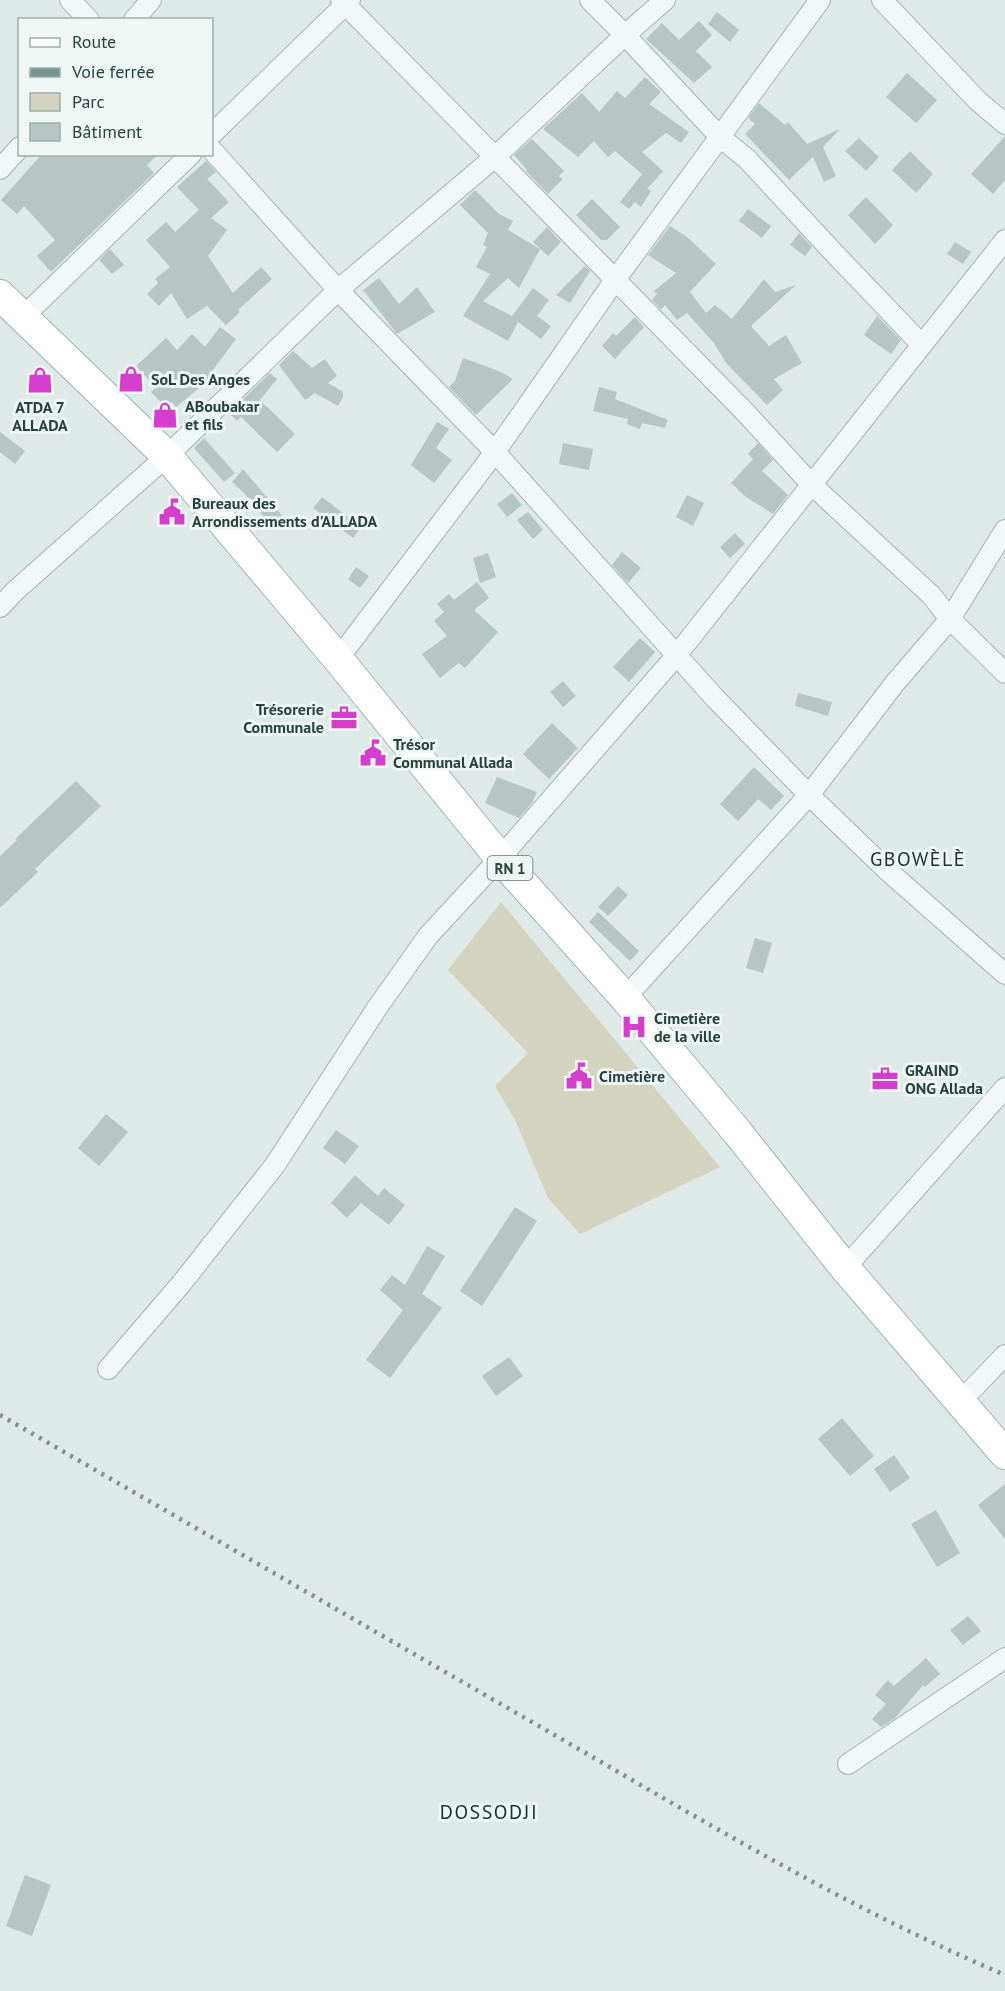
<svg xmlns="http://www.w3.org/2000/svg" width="1005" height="1991" font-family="'PT Sans',sans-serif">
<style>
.green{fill:#d4d3c0}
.building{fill:#b6c6c4}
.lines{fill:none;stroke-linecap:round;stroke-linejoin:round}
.minor-casing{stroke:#a4b3b1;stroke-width:22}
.primary-casing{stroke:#9eb6b1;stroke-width:32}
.minor{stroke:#f2f7f7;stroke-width:20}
.primary{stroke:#fff;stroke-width:30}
.rail{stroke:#78948f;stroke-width:4.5;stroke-dasharray:3 6;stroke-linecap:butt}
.labels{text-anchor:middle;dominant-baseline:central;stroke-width:6;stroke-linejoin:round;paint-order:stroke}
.shield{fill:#eff7f5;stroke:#637874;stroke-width:1.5}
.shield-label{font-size:15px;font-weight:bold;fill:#27413d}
.poi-label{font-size:16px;font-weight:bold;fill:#27413d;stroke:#eff7f5;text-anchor:start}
.quarter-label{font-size:20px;letter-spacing:1.5px;fill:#1a322f;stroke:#eff7f5}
</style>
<rect width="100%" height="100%" fill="#dfe9e7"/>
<path class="green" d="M 501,902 L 720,1167 L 580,1234 L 548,1198 L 515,1120 L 495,1086 L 528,1053 L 448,970 Z"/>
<path class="building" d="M 717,12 L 739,30 L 730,42 L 708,24 Z
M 699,21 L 712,35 L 696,51 L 712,67 L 694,83 L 646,39 L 662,23 L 679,40 Z
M 907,73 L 937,100 L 916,123 L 886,97 Z
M 645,77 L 661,92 L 649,104 L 689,132 L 681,143 L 666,133 L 642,152 L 663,171 L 647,189 L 651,191 L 641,207 L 635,202 L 629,209 L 620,202 L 642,174 L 615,151 L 608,157 L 594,141 L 578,157 L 543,129 L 582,93 L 599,112 L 617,91 L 625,98 Z
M 759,103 L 785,125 L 788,122 L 807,144 L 840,129 L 823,147 L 836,176 L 824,182 L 813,157 L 789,180 L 745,134 L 755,124 L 748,118 Z
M 1005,136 L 1005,180 L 993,194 L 971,174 Z
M 859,138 L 879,157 L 866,171 L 845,151 Z
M 532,139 L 564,171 L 559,176 L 563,179 L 548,194 L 526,171 L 527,170 L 514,155 Z
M 910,151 L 933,174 L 916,193 L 892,170 Z
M 42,154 L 158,154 L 147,165 L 154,173 L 51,272 L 37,256 L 55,240 L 24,206 L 17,214 L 1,200 Z
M 206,161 L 216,172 L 207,179 L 229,202 L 211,218 L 227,230 L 208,256 L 233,293 L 261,267 L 272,279 L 238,310 L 240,312 L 226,325 L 207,306 L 187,319 L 171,293 L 159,306 L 147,294 L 158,283 L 155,279 L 170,267 L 146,240 L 166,222 L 175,232 L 199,210 L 177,187 Z
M 475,190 L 499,214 L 513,221 L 508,230 L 540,249 L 519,288 L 508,278 L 483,301 L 512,316 L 533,288 L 549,300 L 537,316 L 551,326 L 541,339 L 518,322 L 508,341 L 463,316 L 490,274 L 476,267 L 487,247 L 483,245 L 488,233 L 460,205 Z
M 866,197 L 893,225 L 875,244 L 848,215 Z
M 592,199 L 620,227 L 607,240 L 601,240 L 576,215 Z
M 748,209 L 771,226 L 762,238 L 739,221 Z
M 670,226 L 687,237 L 716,264 L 690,292 L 706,313 L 715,305 L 732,319 L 764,279 L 775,292 L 796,285 L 751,326 L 769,346 L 786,335 L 802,363 L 774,379 L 783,390 L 767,405 L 726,363 L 714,343 L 687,313 L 677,320 L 665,305 L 661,309 L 652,300 L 657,294 L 654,291 L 676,273 L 648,255 Z
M 547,227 L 561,242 L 548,256 L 533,242 Z
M 799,233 L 812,247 L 805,256 L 790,245 Z
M 955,242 L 971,252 L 963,264 L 947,254 Z
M 110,249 L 124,265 L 112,274 L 99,260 Z
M 585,266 L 590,271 L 570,303 L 556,295 Z
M 379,278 L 399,304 L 417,287 L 435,312 L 397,334 L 363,290 Z
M 877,316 L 901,340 L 891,354 L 864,335 Z
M 635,317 L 644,327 L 615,359 L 602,346 L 613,333 L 616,336 Z
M 220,327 L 236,339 L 212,371 L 215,375 L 176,407 L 172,402 L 166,407 L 151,392 L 156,388 L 136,366 L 166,338 L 177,350 L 192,334 L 205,347 Z
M 293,351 L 312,368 L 325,359 L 337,376 L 328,383 L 343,392 L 343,397 L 338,406 L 315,393 L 305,400 L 279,365 Z
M 463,358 L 499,371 L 513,379 L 476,415 L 449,387 L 455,381 Z
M 270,373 L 277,379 L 260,400 L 295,434 L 277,452 L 241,417 L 237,421 L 229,413 Z
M 599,387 L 617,392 L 615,399 L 668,420 L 665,428 L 642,423 L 640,429 L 627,424 L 628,419 L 593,411 Z
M 437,422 L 449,429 L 436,448 L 452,460 L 434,483 L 411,465 Z
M 0,432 L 25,451 L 15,464 L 0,452 Z
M 204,438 L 235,473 L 224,482 L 194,448 Z
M 563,443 L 593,449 L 589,470 L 559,464 Z
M 758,443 L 773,460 L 762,471 L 788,495 L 773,514 L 746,497 L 731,483 L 753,459 L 748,454 Z
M 243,469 L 285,519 L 274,528 L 244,493 L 232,482 Z
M 512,493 L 522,505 L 507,517 L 497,504 Z
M 687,495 L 704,503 L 693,526 L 676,517 Z
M 322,497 L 361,527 L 353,538 L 313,508 Z
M 528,512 L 543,530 L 533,539 L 517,520 Z
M 735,533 L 745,544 L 730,558 L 720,547 Z
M 622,552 L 641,568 L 628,583 L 612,565 Z
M 488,553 L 496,577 L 480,583 L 473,558 Z
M 356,567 L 369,576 L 360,588 L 348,579 Z
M 477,582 L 489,598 L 474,610 L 498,632 L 465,668 L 459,663 L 440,678 L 422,654 L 447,636 L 434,621 L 444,612 L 437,604 L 449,594 L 454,600 Z
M 640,638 L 655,652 L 629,682 L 613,667 Z
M 563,681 L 576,696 L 563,707 L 550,692 Z
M 798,693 L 832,702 L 828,716 L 795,706 Z
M 552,723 L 578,748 L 549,779 L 523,754 Z
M 754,767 L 784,796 L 771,810 L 758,799 L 738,821 L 720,804 Z
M 497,777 L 537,792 L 532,803 L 519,818 L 485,803 Z
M 76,781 L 101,806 L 35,869 L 38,872 L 0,908 L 0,856 L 17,840 L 15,839 Z
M 618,886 L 628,895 L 608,916 L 598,907 Z
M 598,912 L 639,951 L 630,961 L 589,922 Z
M 755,938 L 772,943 L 763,973 L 746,968 Z
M 106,1114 L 128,1132 L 99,1166 L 78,1148 Z
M 336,1130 L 359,1146 L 345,1164 L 323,1148 Z
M 355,1175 L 378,1196 L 384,1188 L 405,1205 L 389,1225 L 361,1203 L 347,1218 L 331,1203 Z
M 515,1207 L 537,1221 L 482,1306 L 460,1291 Z
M 427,1246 L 445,1256 L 422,1294 L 442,1308 L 390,1378 L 366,1360 L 403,1310 L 380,1290 L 392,1275 L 405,1285 Z
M 509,1357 L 523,1376 L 496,1396 L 482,1376 Z
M 842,1418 L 874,1456 L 850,1476 L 818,1439 Z
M 894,1455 L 910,1478 L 890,1492 L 874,1469 Z
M 1005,1484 L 1005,1539 L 978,1505 Z
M 936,1510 L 960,1553 L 937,1567 L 911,1524 Z
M 968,1616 L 981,1631 L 963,1645 L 950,1630 Z
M 926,1658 L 940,1674 L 925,1687 L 923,1685 L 895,1718 L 881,1727 L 872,1719 L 886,1704 L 875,1695 L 888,1680 L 894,1686 Z
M 25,1875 L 51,1885 L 32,1936 L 6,1926 Z"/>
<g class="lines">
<g class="minor-casing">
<path id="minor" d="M 70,0 L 89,20
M 341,0 L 744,411 L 812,485 L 931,595 L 950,619 L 1005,673
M 590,0 L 625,35 L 720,137 L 747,159 L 834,253 L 922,345
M 882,0 L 978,101 L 1005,124
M 134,20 L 151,0
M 212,134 L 350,0
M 212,150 L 338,290 L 495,452 L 714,697 L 809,795 L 888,871 L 1005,974
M 0,169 L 20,147
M 23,317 L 191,154
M 0,607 L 15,591 L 167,456 L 338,290 L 496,156 L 625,35 L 665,0
M 338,659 L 495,452 L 615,280 L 820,0
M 625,998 L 809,795 L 895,683 L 950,619 L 1005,530
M 845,1268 L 1005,1088
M 108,1369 L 181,1284 L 275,1165 L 377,1008 L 428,936 L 500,858 L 676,656 L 1005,240
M 960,1402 L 1005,1355
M 848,1764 L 1005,1658"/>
</g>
<g class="primary-casing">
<path id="primary" d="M 0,295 L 167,456 L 338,659 L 500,858 L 625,998 L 738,1133 L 845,1268 L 1005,1454"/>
</g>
<use href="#minor" class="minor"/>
<use href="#primary" class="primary"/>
<path class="rail" d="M 0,1415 C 184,1521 367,1627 551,1733 C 700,1819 847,1908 1005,1975"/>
</g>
<defs>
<g id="shop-bare" transform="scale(2.07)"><path d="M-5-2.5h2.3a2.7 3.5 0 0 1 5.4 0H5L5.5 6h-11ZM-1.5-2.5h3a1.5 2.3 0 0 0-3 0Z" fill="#d53ecd" stroke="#eff7f5" stroke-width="2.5" paint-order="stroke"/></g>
<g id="civic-bare" transform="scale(2.07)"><path d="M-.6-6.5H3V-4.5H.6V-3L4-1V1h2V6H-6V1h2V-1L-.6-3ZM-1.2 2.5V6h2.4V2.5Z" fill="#d53ecd" stroke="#eff7f5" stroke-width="2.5" paint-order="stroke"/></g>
<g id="office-bare" transform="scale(2.07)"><path d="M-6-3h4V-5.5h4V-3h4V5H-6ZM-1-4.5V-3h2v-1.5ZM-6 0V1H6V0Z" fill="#d53ecd" stroke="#eff7f5" stroke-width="2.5" paint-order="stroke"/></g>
<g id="hospital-bare" transform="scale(2.07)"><path d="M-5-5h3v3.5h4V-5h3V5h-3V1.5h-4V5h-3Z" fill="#d53ecd" stroke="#eff7f5" stroke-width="2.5" paint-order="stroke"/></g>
</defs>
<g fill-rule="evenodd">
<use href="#shop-bare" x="131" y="379"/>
<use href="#shop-bare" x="40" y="380"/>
<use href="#shop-bare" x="165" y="415"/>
<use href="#civic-bare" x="172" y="512"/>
<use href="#office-bare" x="344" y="718"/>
<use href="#civic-bare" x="373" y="753"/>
<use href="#hospital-bare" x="634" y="1027"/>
<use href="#civic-bare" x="579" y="1076"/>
<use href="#office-bare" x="885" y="1079"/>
</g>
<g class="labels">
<rect class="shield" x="487.5" y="856" width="45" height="24" rx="4.5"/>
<g class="shield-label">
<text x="510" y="868">RN 1</text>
</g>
<g class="poi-label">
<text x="151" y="379">SoL Des Anges</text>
<text x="185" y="406">ABoubakar<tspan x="185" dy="18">et fils</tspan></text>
<text x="40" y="407" text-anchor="middle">ATDA 7<tspan x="40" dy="18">ALLADA</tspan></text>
<text x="192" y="503">Bureaux des<tspan x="192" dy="18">Arrondissements d'ALLADA</tspan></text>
<text x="324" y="709" text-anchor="end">Trésorerie<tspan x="324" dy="18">Communale</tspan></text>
<text x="393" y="744">Trésor<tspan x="393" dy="18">Communal Allada</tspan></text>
<text x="654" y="1018">Cimetière<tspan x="654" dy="18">de la ville</tspan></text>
<text x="905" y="1070">GRAIND<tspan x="905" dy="18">ONG Allada</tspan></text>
<text x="599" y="1076">Cimetière</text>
</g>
<g class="quarter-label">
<text x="918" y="859">GBOWÈLÈ</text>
<text x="489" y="1812">DOSSODJI</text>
</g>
</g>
<rect x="18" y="18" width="195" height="138" fill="#eff7f5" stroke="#9faeab" stroke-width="1.5"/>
<rect x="30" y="38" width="30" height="9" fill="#ffffff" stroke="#9faeab" stroke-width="1.5"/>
<text x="72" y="48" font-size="18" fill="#27413d">Route</text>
<rect x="30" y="68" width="30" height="9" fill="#78948f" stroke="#9faeab" stroke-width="1.5"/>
<text x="72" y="78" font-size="18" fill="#27413d">Voie ferrée</text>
<rect x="30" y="93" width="30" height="18" fill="#d4d3c0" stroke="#9faeab" stroke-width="1.5"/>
<text x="72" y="108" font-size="18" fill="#27413d">Parc</text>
<rect x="30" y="123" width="30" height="18" fill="#b6c6c4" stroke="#9faeab" stroke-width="1.5"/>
<text x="72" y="138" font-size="18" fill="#27413d">Bâtiment</text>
</svg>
